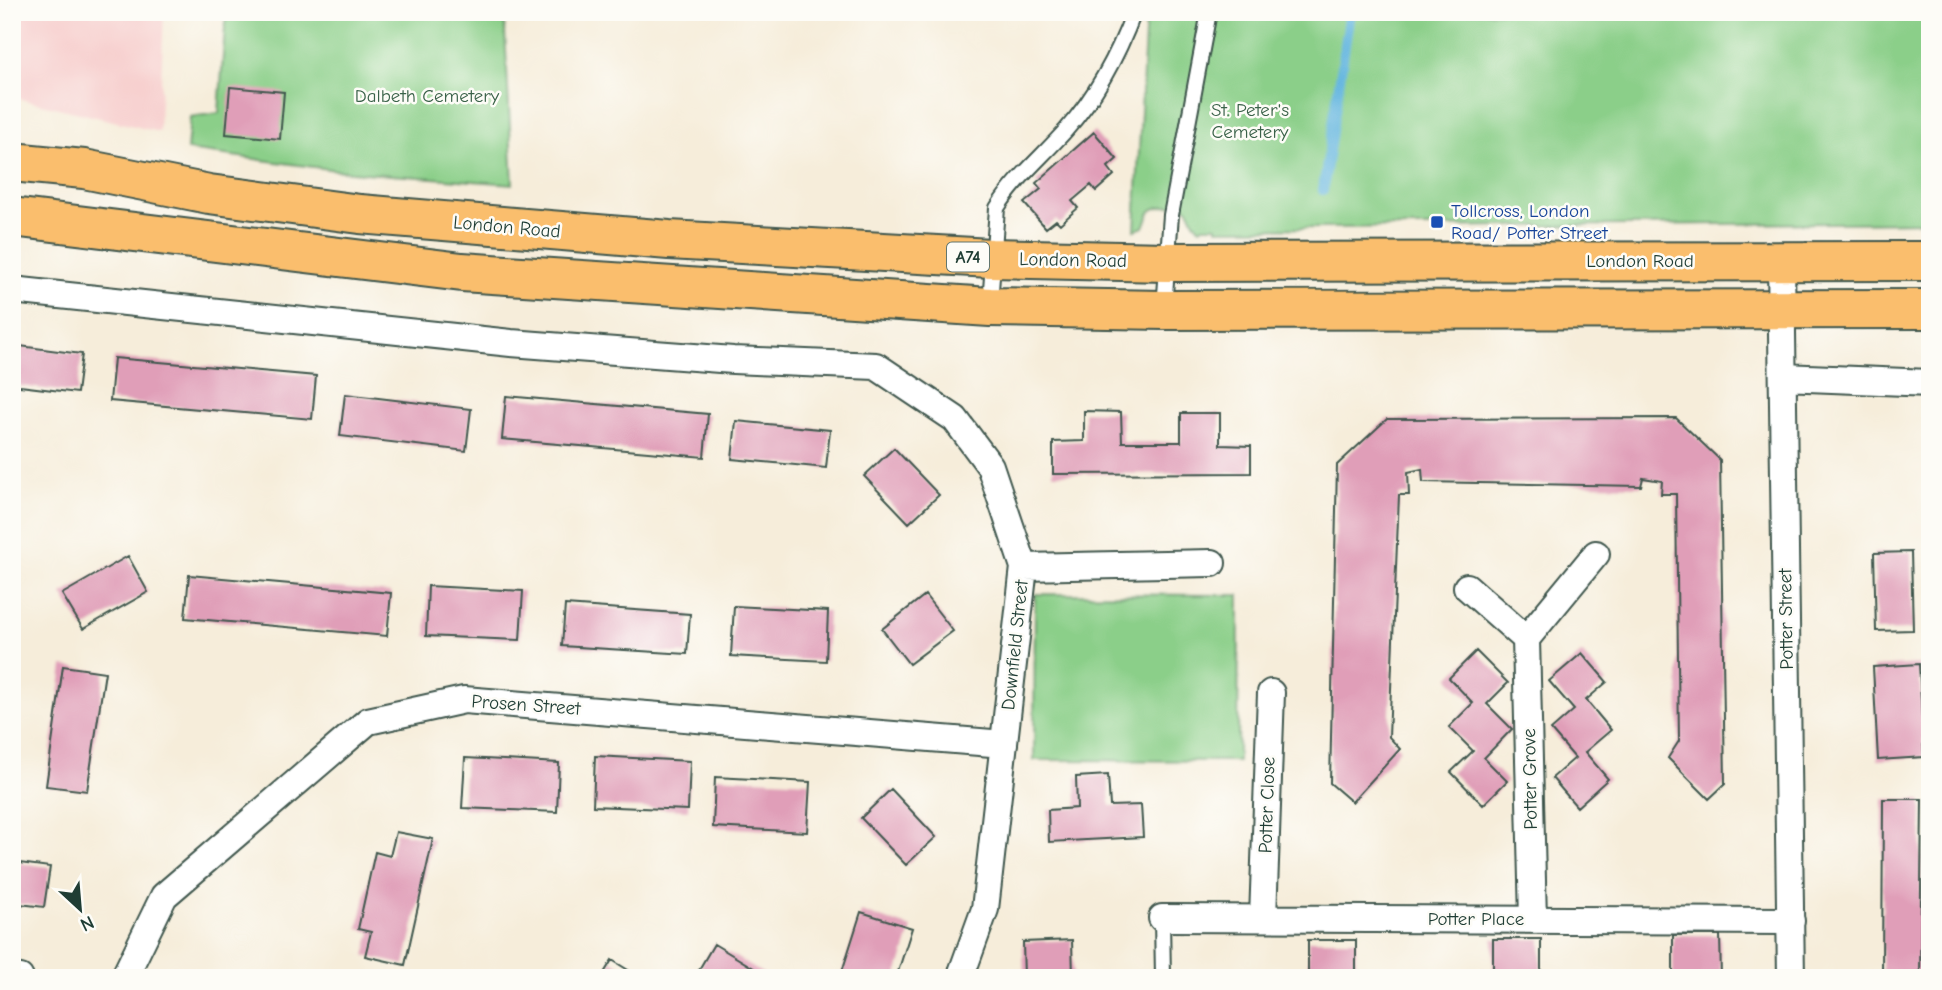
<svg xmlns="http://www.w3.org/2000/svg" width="1942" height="990" font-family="'Comic Neue',sans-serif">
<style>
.built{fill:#f7d0cf}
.green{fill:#8bcf89;stroke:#55865e;stroke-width:2}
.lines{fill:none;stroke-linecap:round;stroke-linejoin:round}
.stream{stroke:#63b6df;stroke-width:10}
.building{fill:#e09eb8}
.service-casing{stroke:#3f574d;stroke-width:18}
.minor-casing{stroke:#3f574d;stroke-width:30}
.primary-casing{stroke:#3f574d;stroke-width:42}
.service{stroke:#fff;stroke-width:14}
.minor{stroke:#fff;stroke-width:26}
.primary{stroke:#fabe6d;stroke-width:38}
.transit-dot{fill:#1a4fb4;stroke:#fdfcf7;stroke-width:2.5}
.labels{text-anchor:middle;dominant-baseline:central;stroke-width:5;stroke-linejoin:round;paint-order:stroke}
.shield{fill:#fdfcf7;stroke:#62766e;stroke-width:2}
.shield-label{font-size:18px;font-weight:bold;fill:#1f3d34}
.park-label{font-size:19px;fill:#3a6249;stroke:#fdfcf7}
.transit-label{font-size:19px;fill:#164399;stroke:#fdfcf7;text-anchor:start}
.street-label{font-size:19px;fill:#1f3d34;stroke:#fdfcf7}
</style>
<rect width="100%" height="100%" fill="#fdfcf7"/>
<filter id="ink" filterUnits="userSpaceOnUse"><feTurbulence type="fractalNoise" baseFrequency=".0143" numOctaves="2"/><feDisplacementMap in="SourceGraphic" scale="14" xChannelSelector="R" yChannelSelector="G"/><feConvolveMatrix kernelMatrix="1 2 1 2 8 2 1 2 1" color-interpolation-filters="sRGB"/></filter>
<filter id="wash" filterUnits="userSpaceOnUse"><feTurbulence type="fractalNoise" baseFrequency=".00686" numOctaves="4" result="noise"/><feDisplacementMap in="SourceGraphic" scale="28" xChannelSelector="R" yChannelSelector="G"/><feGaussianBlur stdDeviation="1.57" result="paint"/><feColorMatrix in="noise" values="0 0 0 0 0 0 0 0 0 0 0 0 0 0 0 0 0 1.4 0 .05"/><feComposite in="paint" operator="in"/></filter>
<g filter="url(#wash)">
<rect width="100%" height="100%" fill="#f6edda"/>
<path class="built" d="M 12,12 L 164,12 L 159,132 L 12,97 Z"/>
<path class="green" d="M 226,12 L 504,12 L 513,184 L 351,172 L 187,150 L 190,117 L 219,113 Z
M 1146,12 L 1930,12 L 1930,222 L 1217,229 L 1217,226 L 1203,226 L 1200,228 C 1192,223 1193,216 1188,209 C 1182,202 1157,206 1151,211 C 1148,215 1146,223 1144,227 L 1135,230 Z
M 1035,594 L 1239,595 L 1238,761 L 1034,760 Z"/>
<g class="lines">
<path class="stream" d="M 1323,190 L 1350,12"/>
</g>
<g id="blocks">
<path class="building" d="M 230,87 L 284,92 L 280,139 L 226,134 Z
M 1094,132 L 1117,159 L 1108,167 L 1114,175 L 1096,191 L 1091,185 L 1072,201 L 1078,208 L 1060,224 L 1056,220 L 1046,228 L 1024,203 L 1041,189 L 1036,183 Z
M 12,345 L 82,354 L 77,393 L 12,385 Z
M 114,358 L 316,376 L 312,419 L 110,401 Z
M 345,394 L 471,409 L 466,451 L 340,436 Z
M 506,396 L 708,414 L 704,457 L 502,439 Z
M 1084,411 L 1121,412 L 1122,442 L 1181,442 L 1181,413 L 1220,413 L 1220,445 L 1251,446 L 1251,473 L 1053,474 L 1053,442 L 1084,441 Z
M 1676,418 L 1720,460 L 1725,784 L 1709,799 L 1668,758 L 1679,741 L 1676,494 L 1661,494 L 1662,481 L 1643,478 L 1641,486 L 1423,482 L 1422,469 L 1408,472 L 1409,495 L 1399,495 L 1389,737 L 1400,749 L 1352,802 L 1330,783 L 1337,465 L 1387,419 Z
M 736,421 L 830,430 L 826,468 L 732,459 Z
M 894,448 L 939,495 L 909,523 L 864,476 Z
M 1911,552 L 1913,630 L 1876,631 L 1874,553 Z
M 128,556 L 148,592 L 83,629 L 62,594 Z
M 189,575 L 391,593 L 387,636 L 185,618 Z
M 428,586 L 523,591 L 520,640 L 426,636 Z
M 925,595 L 953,631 L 909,664 L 882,629 Z
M 565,605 L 690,614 L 687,654 L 562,646 Z
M 734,606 L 828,611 L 826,661 L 731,656 Z
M 1476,651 L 1508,683 L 1487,704 L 1512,729 L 1484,758 L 1507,781 L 1483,805 L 1451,772 L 1473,751 L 1449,727 L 1473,703 L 1449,678 Z
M 1582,653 L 1607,682 L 1586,700 L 1611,730 L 1585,752 L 1608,779 L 1577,807 L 1552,778 L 1575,758 L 1551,730 L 1574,710 L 1549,681 Z
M 1919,664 L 1924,757 L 1878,760 L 1873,667 Z
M 63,666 L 105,672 L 87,791 L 46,786 Z
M 595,756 L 690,761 L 688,810 L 593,806 Z
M 465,758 L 559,763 L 557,812 L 462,808 Z
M 1108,775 L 1110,806 L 1141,805 L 1143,837 L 1049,842 L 1048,810 L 1077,808 L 1076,777 Z
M 715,777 L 810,782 L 807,832 L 713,827 Z
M 891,789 L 936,837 L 906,865 L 861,818 Z
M 1883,799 L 1922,799 L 1920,978 L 1882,978 Z
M 396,832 L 433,839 L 405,965 L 365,956 L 371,932 L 358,929 L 375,852 L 390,856 Z
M 12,862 L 50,867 L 44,907 L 12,903 Z
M 861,912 L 912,928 L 896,978 L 840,978 Z
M 1673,935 L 1720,935 L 1721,978 L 1673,978 Z
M 1493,939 L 1541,939 L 1541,978 L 1493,978 Z
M 1072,940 L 1073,978 L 1024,978 L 1023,942 Z
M 1308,940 L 1356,940 L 1356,978 L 1308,978 Z
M 714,944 L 770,978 L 694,978 Z
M 612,960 L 641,978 L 601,978 Z"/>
</g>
</g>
<g filter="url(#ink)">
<use href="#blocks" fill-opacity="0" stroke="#3f574d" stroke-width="2"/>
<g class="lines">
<g class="service-casing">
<path id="service" d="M 990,304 L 997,208 C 1015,179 1043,156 1066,130 C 1096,96 1118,55 1134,12
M 1164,308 L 1171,215 L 1209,12
M 1162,918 L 1163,978"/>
</g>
<g class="minor-casing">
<path id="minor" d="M 1781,261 L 1791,978
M 12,290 L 511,343 L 733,360 L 876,366 L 955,419 L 990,466 L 1024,567 L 985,909 L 960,978
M 1783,377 L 1930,383
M 1024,567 L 1212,563
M 1467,587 L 1526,639
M 1162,918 L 1791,921
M 1263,918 L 1271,693
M 1533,920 L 1526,639 L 1596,554
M 12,977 L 20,978
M 124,978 L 164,896 L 368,721 L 464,700 L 1004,744"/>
</g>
<g class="primary-casing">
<path id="primary" d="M 12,162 L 84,169 L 209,194 L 360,214 L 669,240 L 991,258 L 1166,262 L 1930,261
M 12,217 L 462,272 L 990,307 L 1164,310 L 1930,309"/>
</g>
<use href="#service" class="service"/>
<use href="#minor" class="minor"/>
<use href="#primary" class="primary"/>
</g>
</g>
<rect class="transit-dot" x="1430" y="215" width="14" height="14" rx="3.5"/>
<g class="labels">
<rect class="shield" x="947" y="242.5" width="42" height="29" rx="5"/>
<g class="shield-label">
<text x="968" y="257">A74</text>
</g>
<g class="park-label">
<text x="427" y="96">Dalbeth Cemetery</text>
<text x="1250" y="110">St. Peter's<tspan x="1250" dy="22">Cemetery</tspan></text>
</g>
<g class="transit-label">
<text x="1451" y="211">Tollcross, London<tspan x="1451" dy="22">Road/ Potter Street</tspan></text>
</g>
<g class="street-label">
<text transform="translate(507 227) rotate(5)">London Road</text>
<text transform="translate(1073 260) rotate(1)">London Road</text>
<text x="1640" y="261">London Road</text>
<text transform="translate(1786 619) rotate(-91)">Potter Street</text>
<text transform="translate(1015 645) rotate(-84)">Downfield Street</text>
<text transform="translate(526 705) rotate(4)">Prosen Street</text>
<text transform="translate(1530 779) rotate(-91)">Potter Grove</text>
<text transform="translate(1267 805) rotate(-88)">Potter Close</text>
<text x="1476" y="919">Potter Place</text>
</g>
</g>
<rect width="1942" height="990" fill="none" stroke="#fdfcf7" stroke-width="42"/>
<g transform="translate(80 909) rotate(154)" stroke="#fdfcf7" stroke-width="5" paint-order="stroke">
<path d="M0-5L12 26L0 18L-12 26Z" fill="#1f3d34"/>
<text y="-10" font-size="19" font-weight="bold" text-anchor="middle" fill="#1f3d34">N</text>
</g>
</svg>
